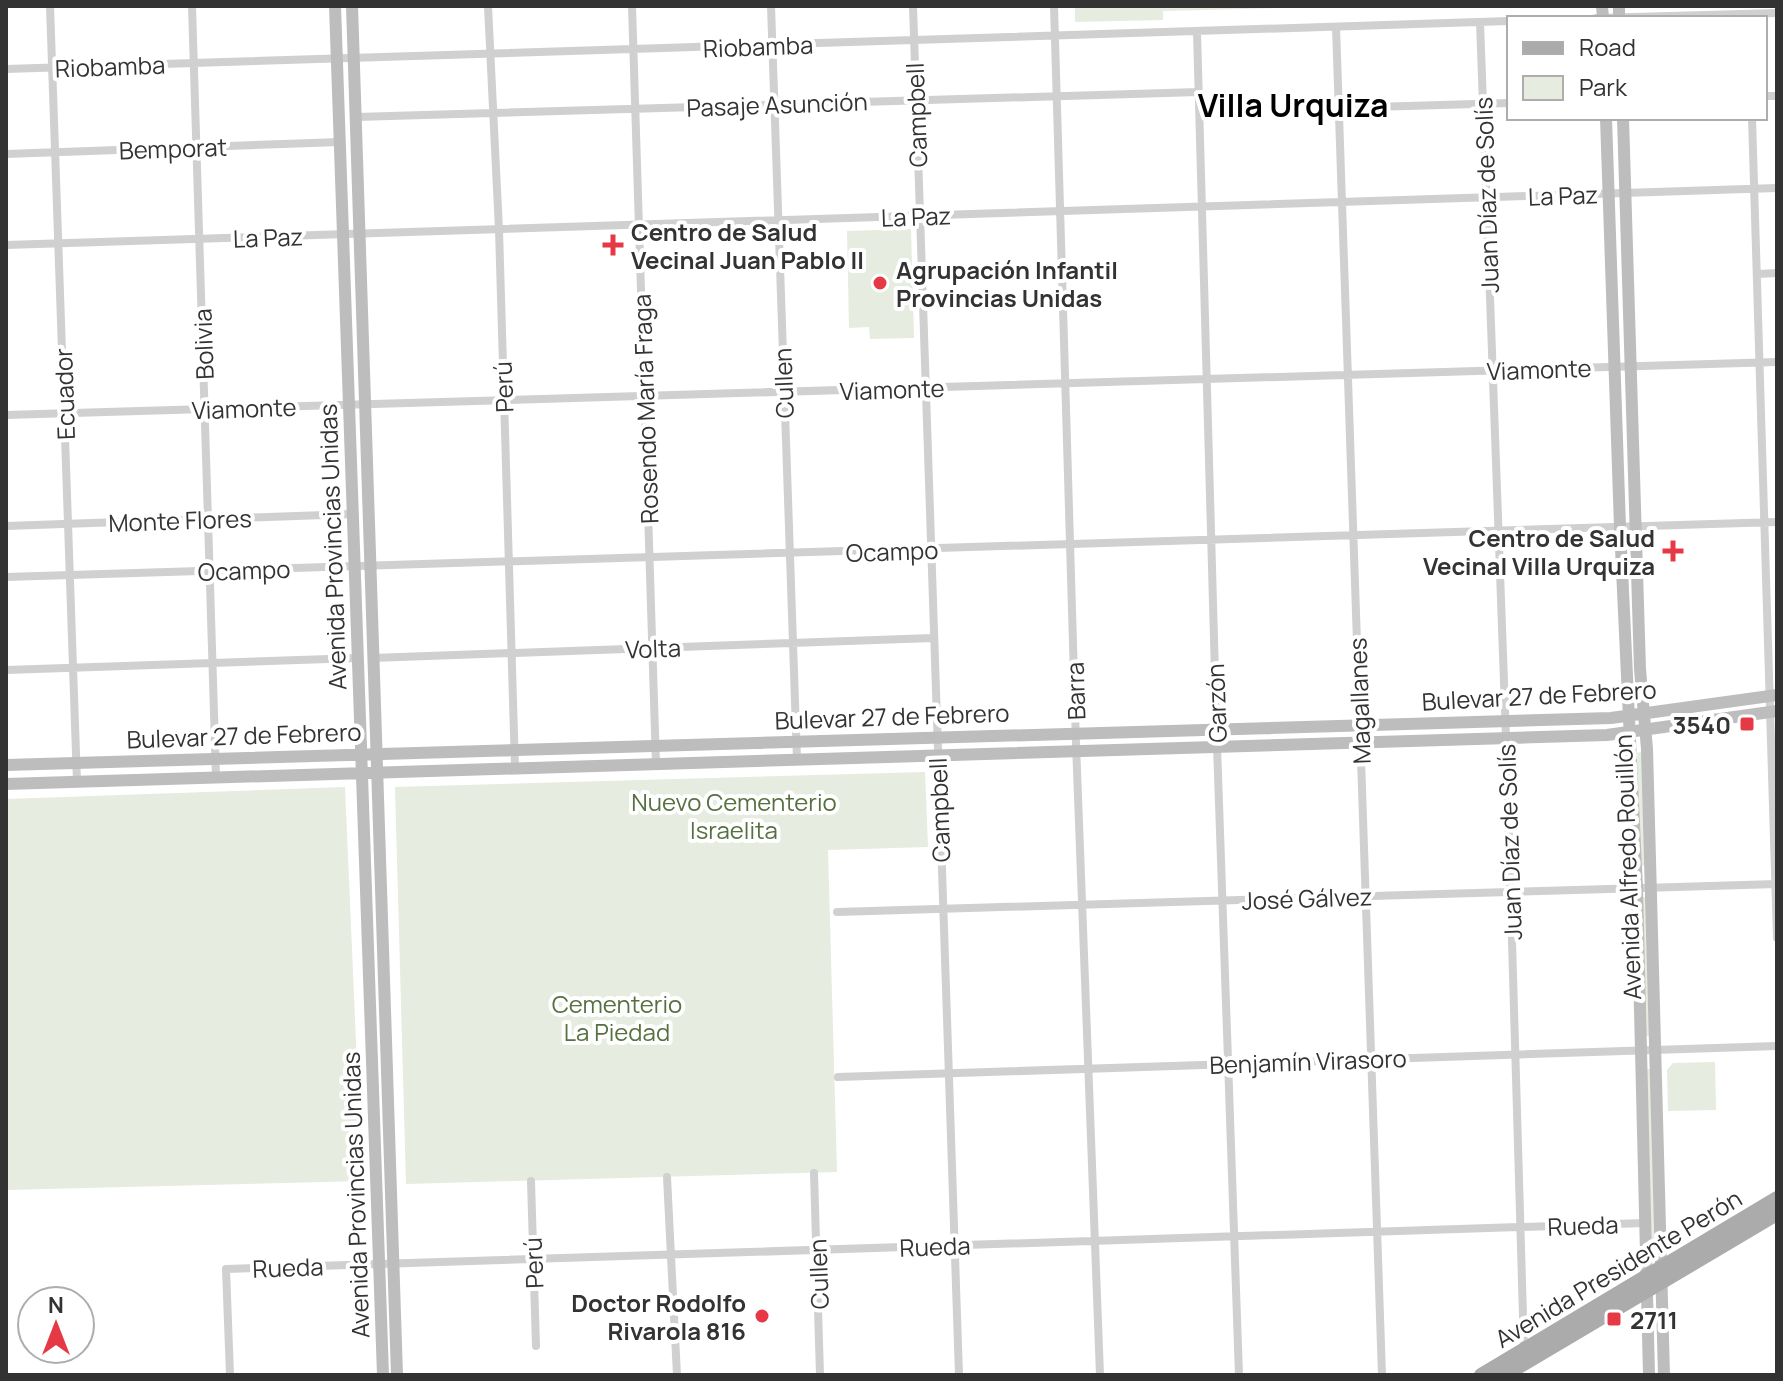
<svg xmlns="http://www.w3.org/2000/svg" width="1783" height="1381" font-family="Manrope,sans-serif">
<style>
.green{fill:#e6ecdf}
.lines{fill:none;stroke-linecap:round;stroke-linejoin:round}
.street{stroke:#d0d0d0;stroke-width:8}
.secondary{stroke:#bdbdbd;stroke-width:12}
.primary{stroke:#ababab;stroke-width:14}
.poi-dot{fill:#e63946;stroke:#fff;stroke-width:3}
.labels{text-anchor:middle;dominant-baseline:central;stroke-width:8;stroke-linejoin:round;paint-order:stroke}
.street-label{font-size:24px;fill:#333;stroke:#fff}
.poi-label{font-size:24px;font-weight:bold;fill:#333;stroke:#fff;text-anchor:start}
.park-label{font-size:24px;fill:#56703f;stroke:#fff}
.district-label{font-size:32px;font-weight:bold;fill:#000;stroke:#fff}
</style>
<rect width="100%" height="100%" fill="#fff"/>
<path class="green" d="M 1075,6 L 1325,6 L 1325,7 L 1163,11 L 1163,20 L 1075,22 Z
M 911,229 L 914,338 L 870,339 L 869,327 L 849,328 L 847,231 Z
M 1642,752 L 1645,866 L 1639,866 L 1636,753 Z
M 925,772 L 928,847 L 828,850 L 837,1172 L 406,1184 L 395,787 Z
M 345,787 L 362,1181 L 6,1190 L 6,799 Z
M 1640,897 L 1646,897 L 1650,1036 L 1644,1036 Z
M 1715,1062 L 1716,1110 L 1668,1111 L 1667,1070 L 1673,1063 Z
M 1646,1069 L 1651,1069 L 1657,1251 L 1652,1251 Z"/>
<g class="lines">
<path class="street" d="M 50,6 L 77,782
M 192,6 L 216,777
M 488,6 L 499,230 L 515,768
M 632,6 L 656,764
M 771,6 L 797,759
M 913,6 L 959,1375
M 1054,6 L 1076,744 L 1100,1375
M 1596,18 L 1777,13
M 1480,22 L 1506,737 L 1524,1350
M 1336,27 L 1382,1375
M 1197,32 L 1217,746 L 1239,1375
M 6,69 L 1509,21
M 1765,96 L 1777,96
M 1339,108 L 1509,103
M 356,117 L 1199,92
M 1752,118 L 1777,938
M 6,154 L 340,142
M 6,245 L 1777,188
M 1757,274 L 1777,273
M 6,415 L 1777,362
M 6,526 L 353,514
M 6,577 L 1777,522
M 372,658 L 933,638
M 6,670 L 358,658
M 837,912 L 1777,884
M 838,1077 L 1777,1046
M 814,1173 L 820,1375
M 667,1177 L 677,1375
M 531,1181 L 536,1346
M 230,1375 L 226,1269 L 1645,1223"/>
<path class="secondary" d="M 335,6 L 383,1375
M 352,6 L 397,1375
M 1602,6 L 1603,18
M 1619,6 L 1619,18
M 1606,118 L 1620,527 L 1637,888 L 1649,1375
M 1623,118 L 1640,669 L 1647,749 L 1664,1375
M 6,765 L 1611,718 L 1777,695
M 6,784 L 1607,735 L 1777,711"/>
<path class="primary" d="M 1481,1375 L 1777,1198
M 1505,1375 L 1777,1214"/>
</g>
<g class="poi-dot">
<path d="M609 233h8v8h8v8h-8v8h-8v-8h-8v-8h8z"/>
<circle cx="880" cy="283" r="8"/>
<path d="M1669 539h8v8h8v8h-8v8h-8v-8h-8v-8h8z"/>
<rect x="1739" y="716" width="16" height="16" rx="4"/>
<circle cx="762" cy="1316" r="8"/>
<rect x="1606" y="1311" width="16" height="16" rx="4"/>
</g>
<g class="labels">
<g class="street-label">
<text transform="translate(758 46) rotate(-2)">Riobamba</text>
<text transform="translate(110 66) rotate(-2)">Riobamba</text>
<text transform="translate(777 104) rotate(-2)">Pasaje Asunción</text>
<text transform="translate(916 115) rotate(-92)">Campbell</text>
<text transform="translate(173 148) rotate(-2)">Bemporat</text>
<text transform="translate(1486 195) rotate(-92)">Juan Díaz de Solís</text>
<text transform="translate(1563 195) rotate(-2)">La Paz</text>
<text transform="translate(916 216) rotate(-2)">La Paz</text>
<text transform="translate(268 237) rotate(-2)">La Paz</text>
<text transform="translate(203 344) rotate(-92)">Bolivia</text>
<text transform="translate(1539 369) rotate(-2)">Viamonte</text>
<text transform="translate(783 383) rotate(-92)">Cullen</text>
<text transform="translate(503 387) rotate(-92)">Perú</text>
<text transform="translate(892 389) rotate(-2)">Viamonte</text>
<text transform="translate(64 394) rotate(-92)">Ecuador</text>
<text transform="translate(244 408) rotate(-2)">Viamonte</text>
<text transform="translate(645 409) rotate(-92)">Rosendo María Fraga</text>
<text transform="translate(180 520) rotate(-2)">Monte Flores</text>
<text transform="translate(332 547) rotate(-92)">Avenida Provincias Unidas</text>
<text transform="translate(892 551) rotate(-2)">Ocampo</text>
<text transform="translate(244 570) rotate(-2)">Ocampo</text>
<text transform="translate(653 648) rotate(-2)">Volta</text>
<text transform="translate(1075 691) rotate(-92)">Barra</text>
<text transform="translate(1539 695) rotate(-3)">Bulevar 27 de Febrero</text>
<text transform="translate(1359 701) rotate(-92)">Magallanes</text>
<text transform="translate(1216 703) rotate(-92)">Garzón</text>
<text transform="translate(892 716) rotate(-2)">Bulevar 27 de Febrero</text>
<text transform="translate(244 735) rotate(-2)">Bulevar 27 de Febrero</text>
<text transform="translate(939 810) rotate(-92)">Campbell</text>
<text transform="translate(1509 842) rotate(-92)">Juan Díaz de Solís</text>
<text transform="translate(1627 867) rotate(-92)">Avenida Alfredo Rouillón</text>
<text transform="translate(1307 898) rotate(-2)">José Gálvez</text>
<text transform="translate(1308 1061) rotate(-2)">Benjamín Virasoro</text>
<text transform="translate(355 1195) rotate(-92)">Avenida Provincias Unidas</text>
<text transform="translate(1583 1225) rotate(-2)">Rueda</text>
<text transform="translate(935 1246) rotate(-2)">Rueda</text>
<text transform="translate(533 1263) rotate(-92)">Perú</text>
<text transform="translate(288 1267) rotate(-2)">Rueda</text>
<text transform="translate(1618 1268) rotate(-31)">Avenida Presidente Perón</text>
<text transform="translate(818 1274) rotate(-92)">Cullen</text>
</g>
<g class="poi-label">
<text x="631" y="231">Centro de Salud<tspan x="631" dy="28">Vecinal Juan Pablo II</tspan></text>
<text x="896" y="269">Agrupación Infantil<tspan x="896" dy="28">Provincias Unidas</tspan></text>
<text x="1655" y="537" text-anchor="end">Centro de Salud<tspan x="1655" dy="28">Vecinal Villa Urquiza</tspan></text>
<text x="1731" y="724" text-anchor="end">3540</text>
<text x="746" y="1302" text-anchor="end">Doctor Rodolfo<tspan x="746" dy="28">Rivarola 816</tspan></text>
<text x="1630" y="1319">2711</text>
</g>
<g class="park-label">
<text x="734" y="801">Nuevo Cementerio<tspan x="734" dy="28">Israelita</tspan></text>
<text x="617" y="1003">Cementerio<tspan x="617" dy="28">La Piedad</tspan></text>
</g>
<g class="district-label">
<text x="1293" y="105">Villa Urquiza</text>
</g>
</g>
<rect width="1783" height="1381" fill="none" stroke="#333333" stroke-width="16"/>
<rect x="1507" y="16" width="260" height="104" fill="#ffffff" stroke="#adadad" stroke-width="2"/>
<rect x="1523" y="42" width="40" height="12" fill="#ababab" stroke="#adadad" stroke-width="2"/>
<text x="1579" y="56" font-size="24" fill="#333333">Road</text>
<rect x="1523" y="76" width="40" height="24" fill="#e6ecdf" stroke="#adadad" stroke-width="2"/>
<text x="1579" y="96" font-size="24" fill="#333333">Park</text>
<g transform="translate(56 1325)"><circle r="38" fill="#ffffff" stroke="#adadad" stroke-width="2"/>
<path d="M0-6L14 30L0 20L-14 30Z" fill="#e63946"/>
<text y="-12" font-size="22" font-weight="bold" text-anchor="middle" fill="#333333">N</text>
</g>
</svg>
